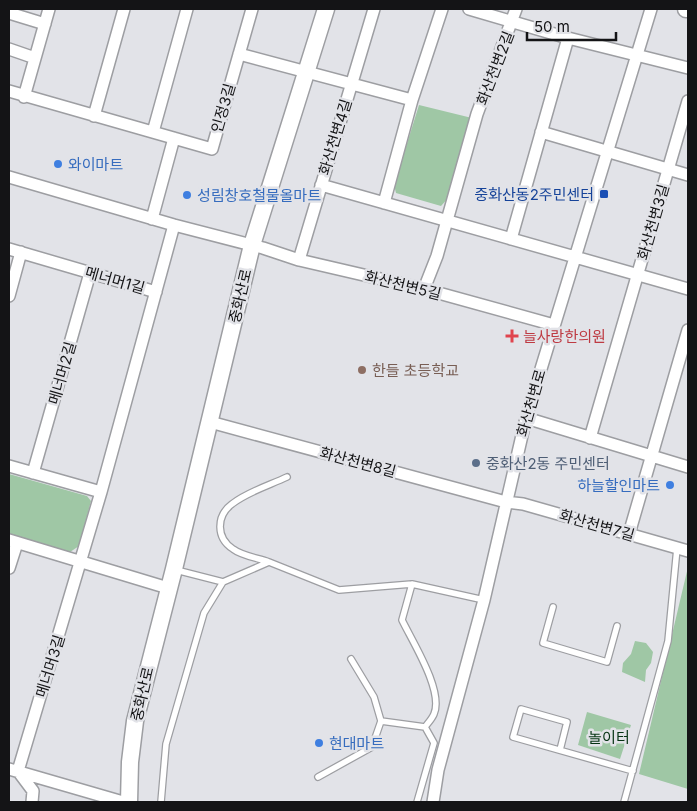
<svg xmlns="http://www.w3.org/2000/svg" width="697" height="811" font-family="Inter,'Noto Sans KR',sans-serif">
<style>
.green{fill:#9fc7a5}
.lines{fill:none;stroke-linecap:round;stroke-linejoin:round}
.lane-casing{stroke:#9d9ea2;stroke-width:8}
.street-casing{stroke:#9d9ea2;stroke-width:14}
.secondary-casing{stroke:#9d9ea2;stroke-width:19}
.lane{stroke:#fff;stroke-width:5.5}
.street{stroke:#fff;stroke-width:11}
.secondary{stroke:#fff;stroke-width:16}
.shop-dot{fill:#3f7fe0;stroke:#e2e3e8;stroke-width:2}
.transit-dot{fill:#1a4fb4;stroke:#e2e3e8;stroke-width:2}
.health-dot{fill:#e0444e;stroke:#e2e3e8;stroke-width:2}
.education-dot{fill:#8d6e63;stroke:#e2e3e8;stroke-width:2}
.service-dot{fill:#5c6f8a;stroke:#e2e3e8;stroke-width:2}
.labels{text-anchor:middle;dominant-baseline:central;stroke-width:5;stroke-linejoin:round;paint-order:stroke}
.street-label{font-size:15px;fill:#141416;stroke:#e2e3e8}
.shop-label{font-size:15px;fill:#366cbe;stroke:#e2e3e8;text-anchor:start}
.transit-label{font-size:15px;fill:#164399;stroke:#e2e3e8;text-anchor:end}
.health-label{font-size:15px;fill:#be3a42;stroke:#e2e3e8;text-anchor:start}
.education-label{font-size:15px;fill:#785e54;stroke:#e2e3e8;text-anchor:start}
.service-label{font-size:15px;fill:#4e5e75;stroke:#e2e3e8;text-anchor:start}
.park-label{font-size:15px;fill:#053313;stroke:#e2e3e8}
</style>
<rect width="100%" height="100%" fill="#e2e3e8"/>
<path class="green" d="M 419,105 L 472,118 L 450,196 L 441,206 L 396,193 L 394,185 Z
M 9,474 L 87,496 L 91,501 L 79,546 L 70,552 L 9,535 Z
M 688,567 L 688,789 L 639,774 Z
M 635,641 L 646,643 L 653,652 L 651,663 L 646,670 L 645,682 L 622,672 L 623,663 L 631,654 Z
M 587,712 L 631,725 L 620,759 L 578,745 Z"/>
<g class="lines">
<g class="lane-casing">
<path id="lane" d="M 269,562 C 258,558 242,556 233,549 C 216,538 216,516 232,504 C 247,492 270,485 287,477
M 176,570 L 223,582
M 412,584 L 402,620 C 412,641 444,691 434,714 C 432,719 428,723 425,727 L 434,743 L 417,802
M 553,607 L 543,643 L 607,662 L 617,626
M 351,659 L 374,697 L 381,721
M 560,750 L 567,722 L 521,709 L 513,737 L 633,771
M 318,777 L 372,747 L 381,721 L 425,727
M 161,802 L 166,744 L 204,613 L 223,582 L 269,562 L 339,590 L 412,584 L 484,600
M 624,802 L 668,641 L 677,548"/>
</g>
<g class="street-casing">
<path id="street" d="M 469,9 L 568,38 L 688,68
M 9,13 L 45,24
M 9,49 L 35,58
M 239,54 L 412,100
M 9,91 L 212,149 L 252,9
M 24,97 L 49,9
M 94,116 L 124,9
M 153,132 L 187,9
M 541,132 L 688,175
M 9,177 L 174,225 L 263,248 L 299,260 L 424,289 L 554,325
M 321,185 L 688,289
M 384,203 L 412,100 L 442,9
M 152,219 L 174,138
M 511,239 L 568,38
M 9,249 L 156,292
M 299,260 L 374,9
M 424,289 L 437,256 L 477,114 L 516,9
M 9,296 L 21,252
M 526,418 L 688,467
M 210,422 L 506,502 L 523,504 L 688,551
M 590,438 L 688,101
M 9,466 L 101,492
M 33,473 L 90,273
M 629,534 L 688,330
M 9,540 L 168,588
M 9,568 L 17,543
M 9,769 L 123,802
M 32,802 L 33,791 L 18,771 L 101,492 L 174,225
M 433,802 L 438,770 L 484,600 L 526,418 L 651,9"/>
</g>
<g class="secondary-casing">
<path id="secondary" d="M 686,9 L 688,9
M 129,802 L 130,762 L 135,721 L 174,569 L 252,245 L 326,9"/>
</g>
<use href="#lane" class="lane"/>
<use href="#street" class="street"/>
<use href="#secondary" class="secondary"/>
</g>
<g class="shop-dot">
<circle cx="58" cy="164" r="5"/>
<circle cx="187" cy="195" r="5"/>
<circle cx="670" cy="485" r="5"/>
<circle cx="319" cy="743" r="5"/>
</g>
<rect class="transit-dot" x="599" y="189" width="10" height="10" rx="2.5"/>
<path class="health-dot" d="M509.5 328.5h5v5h5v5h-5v5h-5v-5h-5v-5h5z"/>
<circle class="education-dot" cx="362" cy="370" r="5"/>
<circle class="service-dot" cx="476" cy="463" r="5"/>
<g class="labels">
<g class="street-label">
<text transform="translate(495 68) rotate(-69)">화산천변2길</text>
<text transform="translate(223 108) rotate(-74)">인정3길</text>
<text transform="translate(335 137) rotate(-73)">화산천변4길</text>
<text transform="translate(653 222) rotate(-74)">화산천변3길</text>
<text transform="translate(115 280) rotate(16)">메너머1길</text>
<text transform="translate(403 285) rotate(14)">화산천변5길</text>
<text transform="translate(240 296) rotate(-77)">중화산로</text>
<text transform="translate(62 373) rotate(-74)">메너머2길</text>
<text transform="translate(531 403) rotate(-74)">화산천변로</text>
<text transform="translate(358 462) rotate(15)">화산천변8길</text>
<text transform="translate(597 525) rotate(16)">화산천변7길</text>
<text transform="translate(50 666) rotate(-73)">메너머3길</text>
<text transform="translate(142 694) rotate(-77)">중화산로</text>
</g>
<g class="shop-label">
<text x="68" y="164">와이마트</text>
<text x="197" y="195">성림창호철물올마트</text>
<text x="660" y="485" text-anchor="end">하늘할인마트</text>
<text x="329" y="743">현대마트</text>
</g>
<g class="transit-label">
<text x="594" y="194">중화산동2주민센터</text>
</g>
<g class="health-label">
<text x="523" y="336">늘사랑한의원</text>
</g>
<g class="education-label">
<text x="372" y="370">한들 초등학교</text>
</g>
<g class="service-label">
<text x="486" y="463">중화산2동 주민센터</text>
</g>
<g class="park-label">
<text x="609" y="737">놀이터</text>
</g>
</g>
<rect width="697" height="811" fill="none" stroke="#141416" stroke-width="20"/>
<path d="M527 32v8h89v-8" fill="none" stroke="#141416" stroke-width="2.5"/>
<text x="534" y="32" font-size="15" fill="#141416" stroke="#e2e3e8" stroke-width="4" paint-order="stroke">50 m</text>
</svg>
